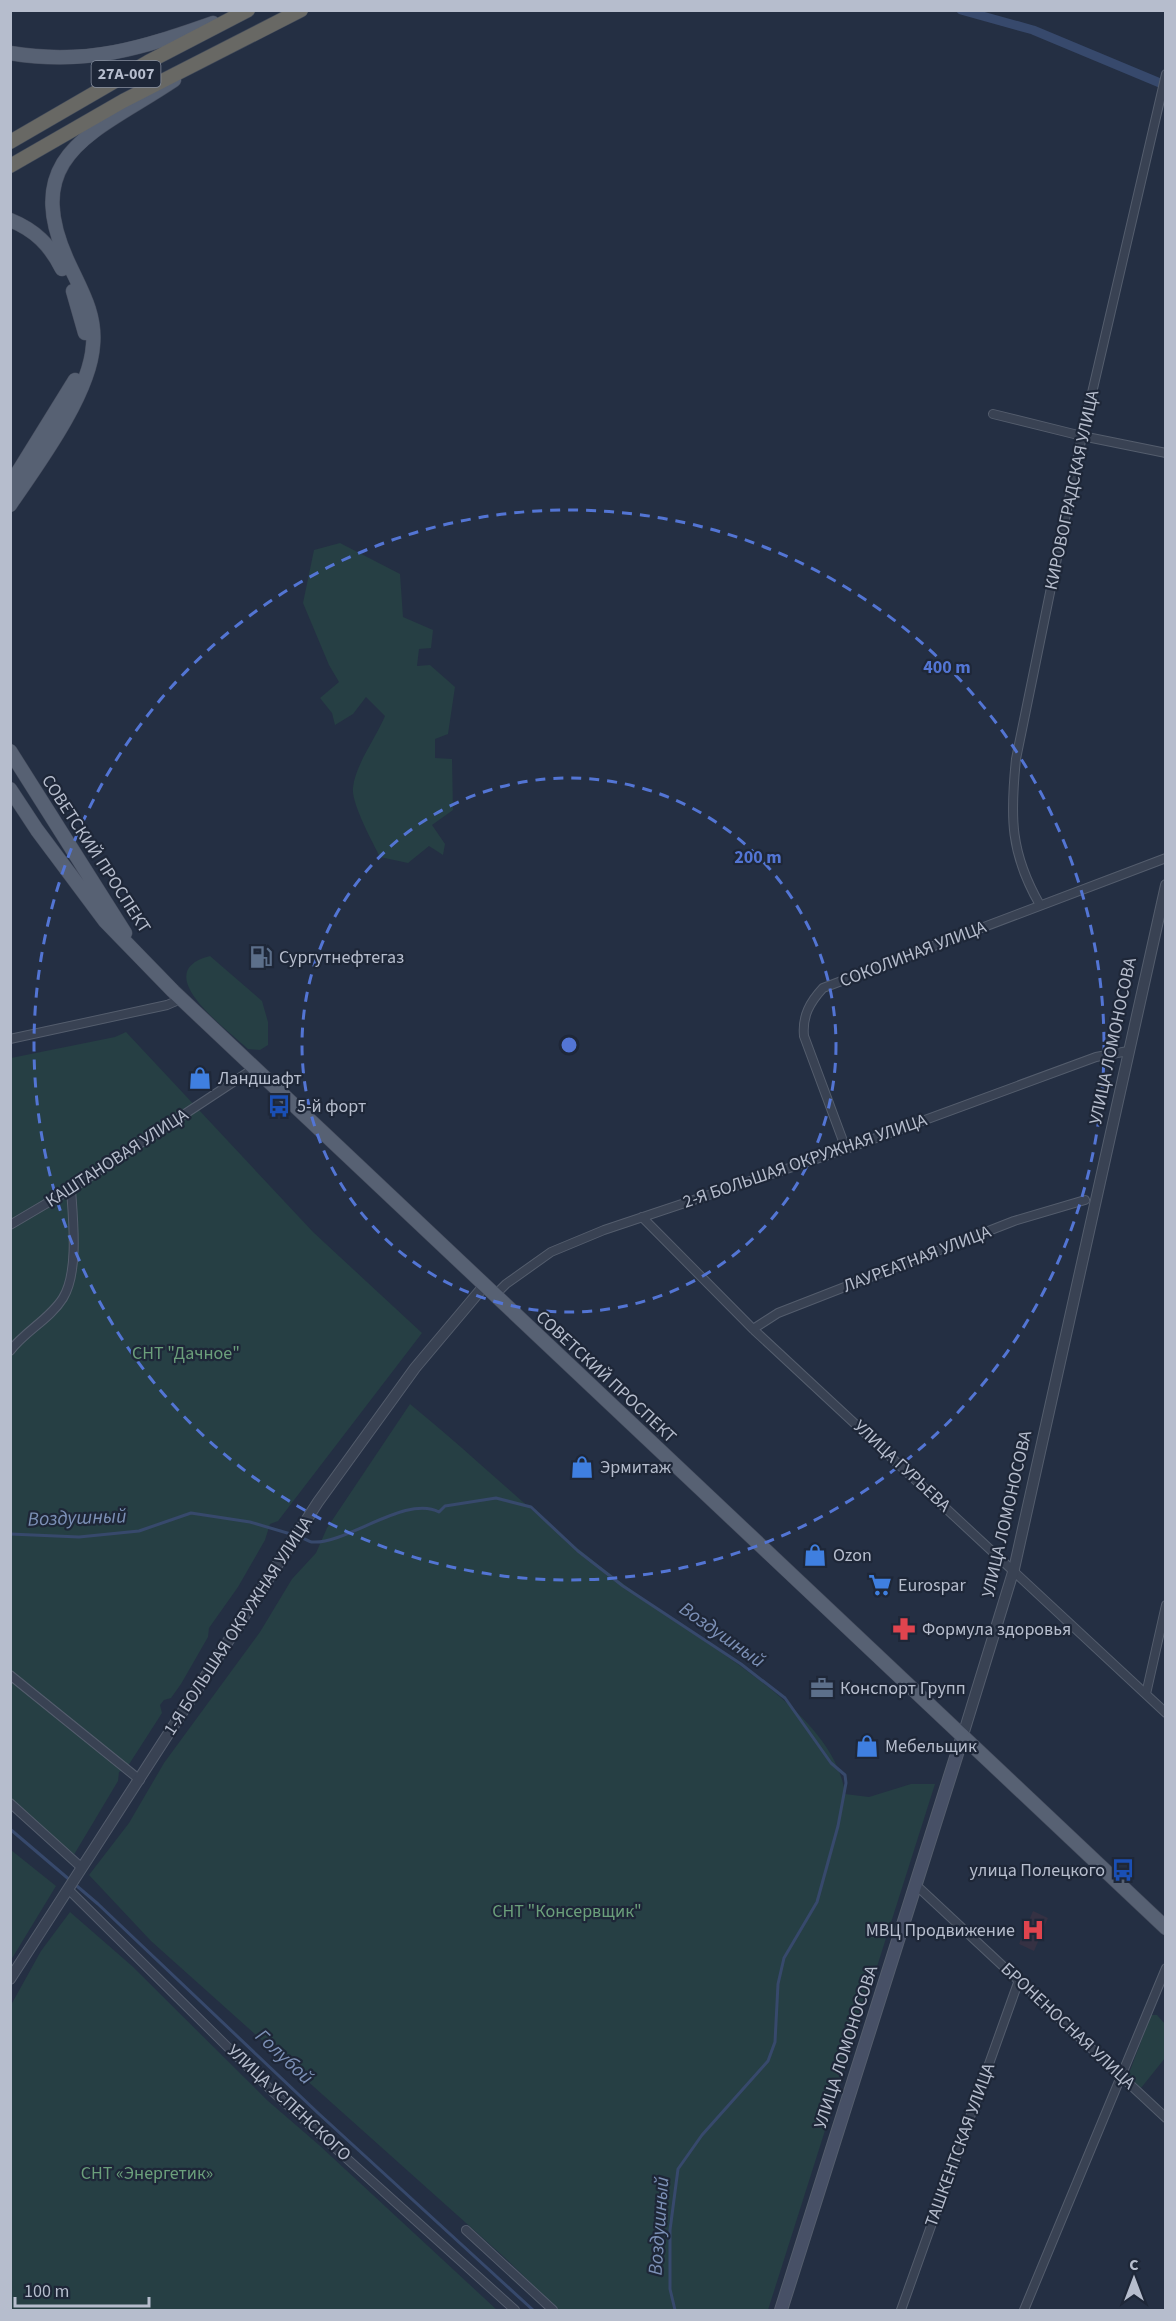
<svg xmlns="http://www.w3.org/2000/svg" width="1176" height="2321" font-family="'Source Sans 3',sans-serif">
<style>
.medical{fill:#353143}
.green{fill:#263f44}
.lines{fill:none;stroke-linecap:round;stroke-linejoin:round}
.stream{stroke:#37496c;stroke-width:3}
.canal{stroke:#37496c;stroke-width:9}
.minor-casing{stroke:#545d6d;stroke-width:10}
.tertiary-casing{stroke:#545d6d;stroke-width:12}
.secondary-casing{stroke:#545d6d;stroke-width:14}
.primary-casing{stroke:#434b5c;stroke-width:15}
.trunk-casing{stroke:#414a5a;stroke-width:15}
.minor{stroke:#394253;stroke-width:8}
.tertiary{stroke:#394253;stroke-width:10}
.secondary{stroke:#475066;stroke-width:12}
.primary{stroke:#576173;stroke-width:14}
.trunk{stroke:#686864;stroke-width:14}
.ring{fill:none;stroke:#5375d4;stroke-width:3;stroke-dasharray:10 8}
.labels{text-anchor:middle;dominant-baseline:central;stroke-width:4.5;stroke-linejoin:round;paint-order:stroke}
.shield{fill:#1e2738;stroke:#8890a0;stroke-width:1.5}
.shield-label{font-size:16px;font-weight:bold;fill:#b6bdcd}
.street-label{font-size:18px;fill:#b6bdcd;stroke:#1e2738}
.poi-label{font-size:18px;fill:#b6bdcd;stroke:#1e2738;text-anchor:start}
.park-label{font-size:18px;fill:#6b9f7b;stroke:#1e2738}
.water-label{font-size:20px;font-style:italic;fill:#7c90b6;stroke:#1e2738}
.centre{fill:#5375d4;stroke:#1e2738;stroke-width:3}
.ring-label{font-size:18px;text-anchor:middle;font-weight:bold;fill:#5375d4;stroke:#1e2738;stroke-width:4.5;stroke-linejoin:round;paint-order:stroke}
</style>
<rect width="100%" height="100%" fill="#242f43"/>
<path class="medical" d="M 1033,1911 L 1048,1918 L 1034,1951 L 1019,1944 Z"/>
<path class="green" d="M 340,543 L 400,574 L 403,617 L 433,630 L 431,648 L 419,649 L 417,666 L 430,665 L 455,687 L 448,734 L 435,739 L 435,758 L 452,759 L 453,810 L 432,825 L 445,844 L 443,855 L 429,846 L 408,863 L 380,857 C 373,843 351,803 353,788 C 355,765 376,738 385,716 L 366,697 L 353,714 L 335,725 L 332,713 L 320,698 L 339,682 L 329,665 L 303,603 L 314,550 Z
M 210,956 L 262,1001 L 268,1022 L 268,1045 L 260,1050 L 248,1049 C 227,1029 147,972 210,956 Z
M 126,1032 L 313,1232 L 422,1333 L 278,1521 L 270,1524 L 265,1540 L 238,1587 L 209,1628 L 208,1637 L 181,1684 L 171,1698 L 164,1700 L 160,1705 L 162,1713 L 126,1769 L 119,1772 L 118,1781 L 72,1858 L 11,1808 L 11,1058 L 115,1037 Z
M 410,1404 C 467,1450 519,1501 576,1547 C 604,1570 634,1592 663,1613 C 721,1654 836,1718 845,1794 L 869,1797 L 911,1784 L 935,1784 L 768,2310 L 559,2310 L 504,2257 L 151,1941 L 89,1875 L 129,1823 L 164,1763 L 260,1632 L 292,1579 L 316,1553 L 327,1528 Z
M 11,1850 L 56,1886 L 11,1960 Z
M 70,1912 L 132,1966 L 268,2101 L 319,2145 L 497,2310 L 11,2310 L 11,2005 L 41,1951 Z
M 1151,2015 L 1157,2015 L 1165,2024 L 1165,2058 L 1141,2088 L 1128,2076 Z"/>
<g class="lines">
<path class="stream" d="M 10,1534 L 79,1537 L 139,1531 L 191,1513 L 250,1522 L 294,1535
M 300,1537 C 304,1538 309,1542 313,1542 C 347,1544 407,1494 439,1512 L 445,1506 L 496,1498 L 531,1507 L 578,1551 L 623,1586 L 741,1664 L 785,1698 L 831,1763 L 845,1775 L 846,1783 L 838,1826 L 817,1902 L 784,1958 L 778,1984 L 775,2042 L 768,2061 L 702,2135 L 678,2169 L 670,2230 L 670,2289 L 675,2310
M 10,1829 L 98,1904 L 318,2113 L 533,2310"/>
<path class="canal" d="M 961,10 L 1033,30 L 1160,83"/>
<g class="minor-casing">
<path id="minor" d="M 993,414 L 1082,436 L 1166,453
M 1040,905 C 1010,853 1010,817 1016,759 L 1082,436 L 1166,74
M 10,1039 L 167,1005 L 181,999
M 846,1149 L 804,1036 C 802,1016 810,1002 823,988 L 1166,858
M 642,1217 L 753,1329 L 1166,1713
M 10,1225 L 71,1189 L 253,1069
M 494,1296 L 506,1284 L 551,1252 L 604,1230 L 846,1149 L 1096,1057 L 1128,1051
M 753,1329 L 778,1313 L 1014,1221 L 1085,1200
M 10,1351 C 25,1331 50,1319 63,1298 C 79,1272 73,1219 71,1189
M 10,1675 L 140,1780
M 1146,1694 L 1166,1605
M 10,1803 L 82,1868
M 917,1886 L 1166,2118
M 68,1889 L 273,2092 L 515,2310
M 466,2230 L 553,2310
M 901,2310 L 1019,1980
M 1024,2310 L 1166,1968"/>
</g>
<g class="tertiary-casing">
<path id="tertiary" d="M 963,1735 L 1014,1569 L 1166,885
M 10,1979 L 318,1502 L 415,1368 L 484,1286"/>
</g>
<g class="secondary-casing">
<path id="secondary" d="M 781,2310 L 963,1735"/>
</g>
<g class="primary-casing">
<path id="primary" d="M 10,53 C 87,66 142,48 213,23
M 10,220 C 35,230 50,245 62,269
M 73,291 L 85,333
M 10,485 L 75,380
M 10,505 C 38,464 90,394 93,345 C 96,314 81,290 69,264 C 17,153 97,132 174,80
M 10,751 L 125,933
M 10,789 L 37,830 L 105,921 L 173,991 L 1166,1928"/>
</g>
<g class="trunk-casing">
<path id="trunk" d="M 10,142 L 148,62 L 248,10
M 10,166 L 123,101 L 301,10"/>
</g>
<use href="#minor" class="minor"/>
<use href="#tertiary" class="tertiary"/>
<use href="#secondary" class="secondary"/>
<use href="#primary" class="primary"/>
<use href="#trunk" class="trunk"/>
</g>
<g class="ring">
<circle cx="569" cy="1045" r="267"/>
<circle cx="569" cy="1045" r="535"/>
</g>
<defs>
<g id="fuel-bare" transform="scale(1.8)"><path d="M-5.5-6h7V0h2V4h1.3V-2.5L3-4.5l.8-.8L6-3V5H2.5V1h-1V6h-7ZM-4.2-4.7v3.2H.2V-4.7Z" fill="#5c6f8a" stroke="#1e2738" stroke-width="2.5" paint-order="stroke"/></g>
<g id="shop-bare" transform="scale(1.8)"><path d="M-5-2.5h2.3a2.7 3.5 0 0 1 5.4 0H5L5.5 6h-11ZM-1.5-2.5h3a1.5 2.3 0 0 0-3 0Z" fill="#3f7fe0" stroke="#1e2738" stroke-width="2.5" paint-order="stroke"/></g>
<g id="bus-bare" transform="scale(1.8)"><path d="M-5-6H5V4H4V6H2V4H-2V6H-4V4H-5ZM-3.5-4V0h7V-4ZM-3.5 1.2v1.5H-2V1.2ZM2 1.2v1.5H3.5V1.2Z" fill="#1a4fb4" stroke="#1e2738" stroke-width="2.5" paint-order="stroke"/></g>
<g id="supermarket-bare" transform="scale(1.8)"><path d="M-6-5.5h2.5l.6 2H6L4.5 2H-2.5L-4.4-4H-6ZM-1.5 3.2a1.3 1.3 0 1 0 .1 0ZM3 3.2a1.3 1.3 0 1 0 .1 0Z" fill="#3f7fe0" stroke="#1e2738" stroke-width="2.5" paint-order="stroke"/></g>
<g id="pharmacy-bare" transform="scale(1.8)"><path d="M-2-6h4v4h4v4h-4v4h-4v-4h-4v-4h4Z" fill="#e0444e" stroke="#1e2738" stroke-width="2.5" paint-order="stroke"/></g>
<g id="office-bare" transform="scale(1.8)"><path d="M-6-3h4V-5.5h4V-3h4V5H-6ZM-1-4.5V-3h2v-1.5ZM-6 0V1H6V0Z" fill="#5c6f8a" stroke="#1e2738" stroke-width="2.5" paint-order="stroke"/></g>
<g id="hospital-bare" transform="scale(1.8)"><path d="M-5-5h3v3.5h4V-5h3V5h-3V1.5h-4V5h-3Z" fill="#e0444e" stroke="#1e2738" stroke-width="2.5" paint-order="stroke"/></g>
</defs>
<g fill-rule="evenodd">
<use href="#fuel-bare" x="261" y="957"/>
<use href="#shop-bare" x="200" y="1078"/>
<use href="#bus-bare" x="279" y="1106"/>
<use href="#shop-bare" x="582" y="1467"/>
<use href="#shop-bare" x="815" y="1555"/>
<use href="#supermarket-bare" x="880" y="1585"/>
<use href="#pharmacy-bare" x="904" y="1629"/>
<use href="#office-bare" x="822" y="1688"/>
<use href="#shop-bare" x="867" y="1746"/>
<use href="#bus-bare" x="1123" y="1870"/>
<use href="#hospital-bare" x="1033" y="1930"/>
</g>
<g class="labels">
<rect class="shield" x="91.5" y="61" width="69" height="26" rx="4.5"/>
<g class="shield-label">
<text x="126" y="74">27А-007</text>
</g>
<g class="street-label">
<text transform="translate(1072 490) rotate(-78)">КИРОВОГРАДСКАЯ УЛИЦА</text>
<text transform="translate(96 854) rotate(57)">СОВЕТСКИЙ ПРОСПЕКТ</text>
<text transform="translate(913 954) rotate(-21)">СОКОЛИНАЯ УЛИЦА</text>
<text transform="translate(1113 1041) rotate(-78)">УЛИЦА ЛОМОНОСОВА</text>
<text transform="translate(117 1158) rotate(-33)">КАШТАНОВАЯ УЛИЦА</text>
<text transform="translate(805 1161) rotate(-19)">2-Я БОЛЬШАЯ ОКРУЖНАЯ УЛИЦА</text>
<text transform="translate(917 1259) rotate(-21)">ЛАУРЕАТНАЯ УЛИЦА</text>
<text transform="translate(606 1377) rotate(43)">СОВЕТСКИЙ ПРОСПЕКТ</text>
<text transform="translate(902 1466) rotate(43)">УЛИЦА ГУРЬЕВА</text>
<text transform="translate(1007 1514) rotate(-77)">УЛИЦА ЛОМОНОСОВА</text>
<text transform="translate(238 1626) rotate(-57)">1-Я БОЛЬШАЯ ОКРУЖНАЯ УЛИЦА</text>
<text transform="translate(1068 2026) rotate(43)">БРОНЕНОСНАЯ УЛИЦА</text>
<text transform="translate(846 2047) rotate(-72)">УЛИЦА ЛОМОНОСОВА</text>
<text transform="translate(289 2103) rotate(43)">УЛИЦА УСПЕНСКОГО</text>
<text transform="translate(960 2145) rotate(-70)">ТАШКЕНТСКАЯ УЛИЦА</text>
</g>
<g class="poi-label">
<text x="279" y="957">Сургутнефтегаз</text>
<text x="218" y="1078">Ландшафт</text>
<text x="297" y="1106">5-й форт</text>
<text x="600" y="1467">Эрмитаж</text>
<text x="833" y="1555">Ozon</text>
<text x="898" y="1585">Eurospar</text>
<text x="922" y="1629">Формула здоровья</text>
<text x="840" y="1688">Конспорт Групп</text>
<text x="885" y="1746">Мебельщик</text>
<text x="1105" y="1870" text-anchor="end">улица Полецкого</text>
<text x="1015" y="1930" text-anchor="end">МВЦ Продвижение</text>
</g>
<g class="park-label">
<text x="186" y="1353">СНТ "Дачное"</text>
<text x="567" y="1911">СНТ "Консервщик"</text>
<text x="147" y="2173">СНТ «Энергетик»</text>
</g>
<g class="water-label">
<text transform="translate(77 1518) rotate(-2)">Воздушный</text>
<text transform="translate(722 1635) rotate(35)">Воздушный</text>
<text transform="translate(284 2057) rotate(43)">Голубой</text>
<text transform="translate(659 2226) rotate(-86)">Воздушный</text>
</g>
</g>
<circle cx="569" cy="1045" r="9" class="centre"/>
<g class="ring-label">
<text x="947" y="673">400 m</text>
<text x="758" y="863">200 m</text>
</g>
<rect width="1176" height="2321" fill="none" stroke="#b6bdcd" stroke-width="24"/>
<g transform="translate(1134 2279)" stroke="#1e2738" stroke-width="4.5" paint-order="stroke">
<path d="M0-4.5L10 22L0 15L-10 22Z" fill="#b6bdcd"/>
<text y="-9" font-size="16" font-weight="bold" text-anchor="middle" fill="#b6bdcd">С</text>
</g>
<path d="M15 2297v9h134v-9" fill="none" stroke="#b6bdcd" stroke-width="3"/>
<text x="24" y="2297" font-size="18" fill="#b6bdcd" stroke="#1e2738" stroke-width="4.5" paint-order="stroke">100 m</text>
</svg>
